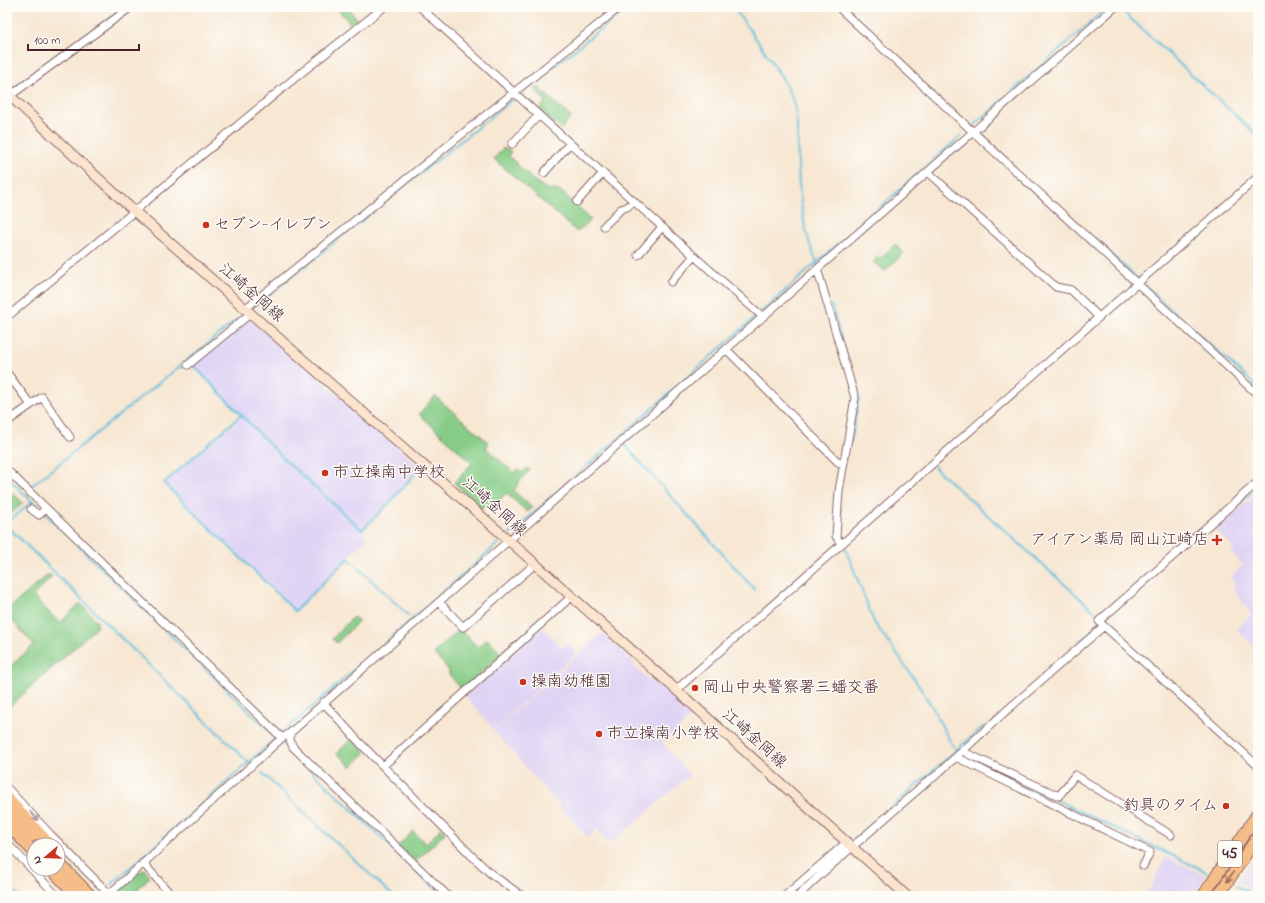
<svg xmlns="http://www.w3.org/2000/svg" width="1265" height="903" font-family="'Indie Flower','Klee One',sans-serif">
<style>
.built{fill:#e0d4f4}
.grass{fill:#86cc86;stroke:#687658}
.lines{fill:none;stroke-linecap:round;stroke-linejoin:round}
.stream{stroke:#5fc0dd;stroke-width:2}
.minor-casing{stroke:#876566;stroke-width:9}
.secondary-casing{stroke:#876566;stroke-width:11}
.primary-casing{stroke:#876566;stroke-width:13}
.trunk-casing{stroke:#876566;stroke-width:13}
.minor{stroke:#fff;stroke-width:7}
.secondary{stroke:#fce5cf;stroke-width:9}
.primary{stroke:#f7bd88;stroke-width:11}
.trunk{stroke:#f7bd88;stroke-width:11}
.oneway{stroke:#ae9aa0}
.oneway2{stroke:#986655}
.poi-dot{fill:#c8321e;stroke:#fdfcf7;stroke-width:1.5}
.labels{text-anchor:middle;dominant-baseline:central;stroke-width:3;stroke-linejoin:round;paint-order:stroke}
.shield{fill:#fdfcf7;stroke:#806168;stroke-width:1}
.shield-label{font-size:15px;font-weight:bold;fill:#4a1f2b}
.poi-label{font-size:16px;fill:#4a1f2b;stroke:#fdfcf7;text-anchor:start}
.street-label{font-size:16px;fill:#4a1f2b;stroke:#fdfcf7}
</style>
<rect width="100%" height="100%" fill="#fdfcf7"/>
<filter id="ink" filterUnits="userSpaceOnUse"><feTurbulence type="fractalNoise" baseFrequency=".025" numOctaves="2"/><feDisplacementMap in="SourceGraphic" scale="8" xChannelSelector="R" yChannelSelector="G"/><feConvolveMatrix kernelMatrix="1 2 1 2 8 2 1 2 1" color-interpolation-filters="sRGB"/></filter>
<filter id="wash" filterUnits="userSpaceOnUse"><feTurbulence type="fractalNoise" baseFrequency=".012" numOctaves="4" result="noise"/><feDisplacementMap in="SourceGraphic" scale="16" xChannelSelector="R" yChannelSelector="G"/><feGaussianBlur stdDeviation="0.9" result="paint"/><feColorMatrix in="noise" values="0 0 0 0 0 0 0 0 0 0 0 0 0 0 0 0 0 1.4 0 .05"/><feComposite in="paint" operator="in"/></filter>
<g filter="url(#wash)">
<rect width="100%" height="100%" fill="#f7e7d3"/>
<path class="built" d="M 247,319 L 252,319 L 419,466 L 391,499 L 360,530 L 367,538 L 295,610 L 166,483 L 243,416 L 193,364 Z
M 1258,492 L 1258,651 L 1237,629 L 1251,614 L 1233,589 L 1236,584 L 1230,578 L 1243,565 L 1231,552 L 1234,548 L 1216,530 Z
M 543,627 L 562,648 L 568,643 L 577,653 L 494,730 L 465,696 Z
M 602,633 L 634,662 L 634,667 L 651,681 L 655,680 L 684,706 L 686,704 L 696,713 L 662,743 L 690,775 L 610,844 L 597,829 L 588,838 L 494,731 Z
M 1258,852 L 1258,889 L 1256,891 L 1238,882 Z
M 1166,857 L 1206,876 L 1193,896 L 1146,896 Z"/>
<path class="grass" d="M 336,7 L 347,7 L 360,22 L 343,35 L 342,34 L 352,26 Z
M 537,86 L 571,117 L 561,129 L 539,110 L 546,101 L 533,89 Z
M 503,148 L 511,151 L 509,156 L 533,180 L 547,189 L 561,191 L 591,220 L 577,232 L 494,159 Z
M 895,244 L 904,253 L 885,271 L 873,262 L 878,257 L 881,258 Z
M 435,396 L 489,443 L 486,448 L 514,473 L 518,469 L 522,473 L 527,468 L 530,470 L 519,482 L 514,491 L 532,508 L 529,511 L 526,511 L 506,493 L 491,509 L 487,505 L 482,509 L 454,483 L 472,463 L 419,414 Z
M 7,491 L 11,495 L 13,493 L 23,503 L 7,517 Z
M 49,574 L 52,577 L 33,596 L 60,623 L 79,604 L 82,605 L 97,621 L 97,627 L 7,709 L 7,669 L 34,645 L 7,615 L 7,610 Z
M 353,617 L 359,621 L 337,643 L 332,639 Z
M 460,629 L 478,647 L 487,639 L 502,654 L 462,690 L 448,673 L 450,672 L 434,653 Z
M 353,738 L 366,752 L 351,767 L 337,753 Z
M 441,828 L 445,832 L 444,834 L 415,862 L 398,846 L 413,831 L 426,844 Z
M 144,869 L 150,877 L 138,888 L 145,896 L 120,896 L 120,889 Z"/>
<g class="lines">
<path class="stream" d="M 733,7 C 750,30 767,53 782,78 C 787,87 792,95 794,105 C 799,125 797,146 798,166 C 799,199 804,235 818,265
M 1118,7 L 1258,136
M 10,91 L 124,7
M 973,128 L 972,127 L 1108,7
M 1095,239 L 1138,279
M 1142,283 L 1258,388
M 831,305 L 859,398 L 851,442
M 255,306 L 628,7
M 761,312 L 962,135
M 192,364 L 285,460 L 362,530 L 389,503 L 420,468
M 241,415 L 164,483 L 295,611 L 348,558 L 409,616
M 624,444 L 755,590
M 935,466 L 935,468 L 1101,617
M 7,477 L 278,739
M 29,488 L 243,315
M 841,508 L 840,535 L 842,539
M 1230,511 L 1258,487
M 7,523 L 32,502
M 7,526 L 249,763
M 510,534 L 758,315
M 844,545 L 874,622 L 913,677 L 931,705 L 951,743 L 958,752
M 1079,643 L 1100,624
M 281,734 L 499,543
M 281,742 L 443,896
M 961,755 L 1207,872
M 262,773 L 393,896
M 854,840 L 984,726
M 7,883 L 18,896
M 111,885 L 276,738
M 1236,886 L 1258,896"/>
</g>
</g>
<g filter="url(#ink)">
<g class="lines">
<g class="minor-casing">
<path id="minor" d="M 420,7 L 694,256 L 763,317
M 838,7 L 1258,395
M 7,98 L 131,7
M 512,144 L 539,115
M 928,172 L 1056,287 L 1071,290 L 1099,317
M 544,173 L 570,143
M 577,202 L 603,173
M 604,226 L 621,209 L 627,207 L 634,201
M 638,255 L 662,227
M 817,270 L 819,275 L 855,398 L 839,491 L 836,536 L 841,544
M 671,282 L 694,256
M 246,308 L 620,7
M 7,317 L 296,77 L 384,7
M 726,349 L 837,461 L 843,465
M 188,365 L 251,313
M 7,373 L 31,405
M 7,422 L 42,397 L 70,437
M 7,470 L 282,738
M 31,509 L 39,515 L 46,509
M 439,602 L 463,627 L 535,564
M 1104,626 L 1258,766
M 676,690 L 1258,177
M 323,702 L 360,743 L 472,856 L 490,873 L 522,896
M 290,733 L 290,740 L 293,747 L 448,896
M 963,750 L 968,754 L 1059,796 L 1075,775 L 1171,835
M 956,757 L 1150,852 L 1143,866
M 383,766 L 571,597
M 7,788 L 50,834 L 111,896
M 7,843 L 57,896
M 143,863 L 172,896
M 107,896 L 282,738 L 290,733 L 1115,7
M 785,896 L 847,842
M 798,896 L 820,875 L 929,780 L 933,778 L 1006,711 L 1104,626 L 1099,621 L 1258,482"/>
</g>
<g class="secondary-casing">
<path id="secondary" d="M 7,93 L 71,153 L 134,211 L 504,536 L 907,896"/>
</g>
<g class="primary-casing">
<path id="primary" d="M 1203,896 L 1258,813
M 1218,896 L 1258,836"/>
</g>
<g class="trunk-casing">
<path id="trunk" d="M 7,798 L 50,845
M 7,810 L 32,836
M 7,824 L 34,852
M 58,862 L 91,896
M 51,869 L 77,896"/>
</g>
<use href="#minor" class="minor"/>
<use href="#secondary" class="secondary"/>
<use href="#primary" class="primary"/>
<use href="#trunk" class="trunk"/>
</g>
<defs><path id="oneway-shaft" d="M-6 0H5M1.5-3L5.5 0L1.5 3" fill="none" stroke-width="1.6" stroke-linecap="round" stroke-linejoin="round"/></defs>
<use class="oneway" href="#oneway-shaft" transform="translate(34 816) rotate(47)"/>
<use class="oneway2" href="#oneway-shaft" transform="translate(1230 877) rotate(123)"/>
</g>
<g class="poi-dot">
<circle cx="206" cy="225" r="4"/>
<circle cx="325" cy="473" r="4"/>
<path d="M1215 534h4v4h4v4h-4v4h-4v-4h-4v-4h4z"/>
<circle cx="523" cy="682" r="4"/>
<circle cx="695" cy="688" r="4"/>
<circle cx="599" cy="734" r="4"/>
<circle cx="1226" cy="806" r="4"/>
</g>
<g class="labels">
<rect class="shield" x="1218" y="841" width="24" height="26" rx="3"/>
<g class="shield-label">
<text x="1230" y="854">45</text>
</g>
<g class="poi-label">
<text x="214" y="225">セブン-イレブン</text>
<text x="333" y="473">市立操南中学校</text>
<text x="1209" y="540" text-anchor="end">アイアン薬局 岡山江崎店</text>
<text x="531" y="682">操南幼稚園</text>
<text x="703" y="688">岡山中央警察署三蟠交番</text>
<text x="607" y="734">市立操南小学校</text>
<text x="1218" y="806" text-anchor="end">釣具のタイム</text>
</g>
<g class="street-label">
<text transform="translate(251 293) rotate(41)">江崎金岡線</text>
<text transform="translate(494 507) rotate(42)">江崎金岡線</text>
<text transform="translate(754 739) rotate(42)">江崎金岡線</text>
</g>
</g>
<rect width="1265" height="903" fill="none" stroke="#fdfcf7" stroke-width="24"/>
<g transform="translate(46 857) rotate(251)"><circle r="19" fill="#fdfcf7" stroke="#b5a4a5"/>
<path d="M0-3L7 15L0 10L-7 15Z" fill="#c8321e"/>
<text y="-6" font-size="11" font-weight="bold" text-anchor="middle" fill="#4a1f2b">N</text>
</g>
<path d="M28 44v6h111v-6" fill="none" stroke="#4a1f2b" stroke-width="2"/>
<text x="34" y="44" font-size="12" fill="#4a1f2b" stroke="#fdfcf7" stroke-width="3" paint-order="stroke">100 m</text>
</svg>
